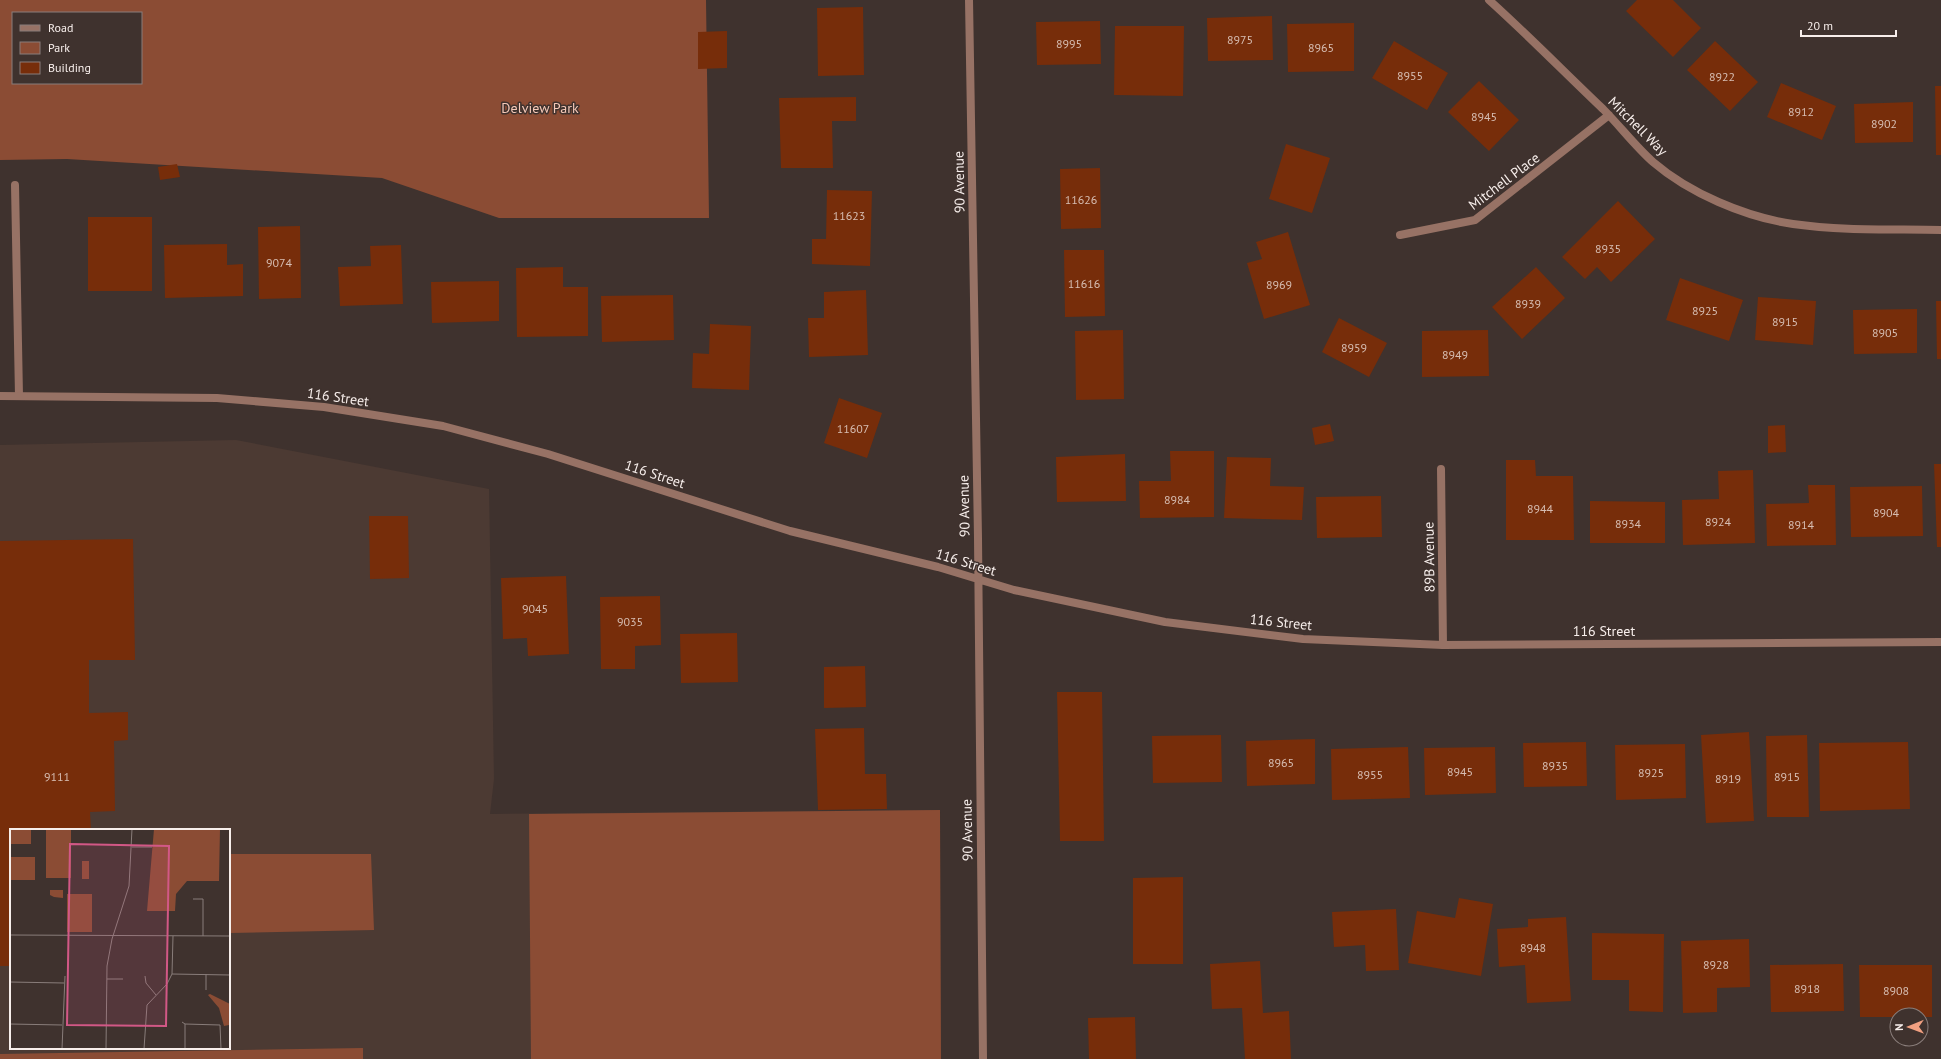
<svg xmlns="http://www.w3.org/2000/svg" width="1941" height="1059" font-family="'PT Sans',sans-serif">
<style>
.built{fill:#4c3a33;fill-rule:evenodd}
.green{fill:#8b4c34;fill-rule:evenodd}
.building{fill:#772d0a}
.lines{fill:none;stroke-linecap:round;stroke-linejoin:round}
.service{stroke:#977265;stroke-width:8}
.minor{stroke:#977265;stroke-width:8}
.tertiary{stroke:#977265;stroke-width:8}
.labels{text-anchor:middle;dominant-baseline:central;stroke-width:3;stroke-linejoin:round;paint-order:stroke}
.number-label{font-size:12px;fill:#d7beb3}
.park-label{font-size:14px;fill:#f6c9b8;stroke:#3f322e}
.street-label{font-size:14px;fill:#f7eeeb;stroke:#3f322e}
.inset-road{fill:none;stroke:#897d7a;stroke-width:1}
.view{fill:#d25886;fill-opacity:0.15;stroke:#d25886;stroke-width:2}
.inset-edge{fill:none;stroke:#f7eeeb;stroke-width:2}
</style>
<rect width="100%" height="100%" fill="#3f322e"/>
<path class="built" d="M 236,440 L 489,489 L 494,779 L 490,814 L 940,810 L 941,1059 L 0,1059 L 0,445 ZM 11,830 L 229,830 L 229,1048 L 11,1048 Z"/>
<path class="green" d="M 0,0 L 706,0 L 709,218 L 499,218 L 382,178 L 67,159 L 0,160 ZM 13,13 L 141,13 L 141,83 L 13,83 Z
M 940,810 L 941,1059 L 531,1059 L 529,814 Z
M 229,854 L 371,854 L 374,930 L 229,933 Z
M 363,1048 L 363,1059 L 0,1059 L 0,1054 Z"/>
<path class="building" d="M 1637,0 L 1673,0 L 1701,28 L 1673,57 L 1626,11 Z
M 863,7 L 864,75 L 818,76 L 817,8 Z
M 1272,16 L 1273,60 L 1208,61 L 1207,18 Z
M 1100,21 L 1101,64 L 1037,65 L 1036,22 Z
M 1354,23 L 1354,71 L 1288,72 L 1287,24 Z
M 1115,26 L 1184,26 L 1183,96 L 1114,95 Z
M 727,31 L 727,68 L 698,69 L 698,32 Z
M 1394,41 L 1448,73 L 1427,110 L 1372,78 Z
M 1715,41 L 1758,82 L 1730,111 L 1687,70 Z
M 1479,81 L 1519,120 L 1489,151 L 1448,112 Z
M 1781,83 L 1836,106 L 1822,140 L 1767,117 Z
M 1935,86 L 1941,86 L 1941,155 L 1936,155 Z
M 856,97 L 856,121 L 832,121 L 833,168 L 781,168 L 779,98 Z
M 1913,102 L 1913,142 L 1855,143 L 1854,104 Z
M 1286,144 L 1330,158 L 1312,213 L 1269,199 Z
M 177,164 L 180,177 L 160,180 L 158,167 Z
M 1100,168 L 1101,228 L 1061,229 L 1060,169 Z
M 827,190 L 872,191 L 870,266 L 812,264 L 812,239 L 826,239 Z
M 1618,201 L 1655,239 L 1611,282 L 1597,267 L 1585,279 L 1562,257 Z
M 88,217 L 152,217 L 152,291 L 88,291 Z
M 300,226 L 301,298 L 259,299 L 258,227 Z
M 1288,232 L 1310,305 L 1264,319 L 1247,263 L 1262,259 L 1256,242 Z
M 227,244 L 227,265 L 243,264 L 243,296 L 165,298 L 164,245 Z
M 401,245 L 403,304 L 340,306 L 338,267 L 371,266 L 370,246 Z
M 1064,250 L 1104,250 L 1105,316 L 1065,317 Z
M 563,267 L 563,287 L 588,287 L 588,336 L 517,337 L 516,268 Z
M 1536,267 L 1565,298 L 1522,339 L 1492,307 Z
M 1680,278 L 1743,300 L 1729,341 L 1666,320 Z
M 499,281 L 499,321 L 432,323 L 431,282 Z
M 866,290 L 868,355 L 809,357 L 808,318 L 824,318 L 824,292 Z
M 673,295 L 674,340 L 602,342 L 601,296 Z
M 1758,297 L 1816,301 L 1813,345 L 1755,340 Z
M 1936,301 L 1941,301 L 1941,359 L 1937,359 Z
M 1917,309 L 1917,353 L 1854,354 L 1853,310 Z
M 1339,318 L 1387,343 L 1369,377 L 1322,352 Z
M 710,324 L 751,326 L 749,390 L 692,388 L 693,353 L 709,354 Z
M 1123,330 L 1124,399 L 1076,400 L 1075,331 Z
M 1488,330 L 1489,376 L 1422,377 L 1422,331 Z
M 839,398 L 882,413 L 867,458 L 824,443 Z
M 1330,424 L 1334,441 L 1315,445 L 1312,428 Z
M 1785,425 L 1786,452 L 1768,453 L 1768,426 Z
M 1170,451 L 1214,451 L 1214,517 L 1140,518 L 1139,481 L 1171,481 Z
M 1125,454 L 1126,501 L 1057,502 L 1056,457 Z
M 1227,457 L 1271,458 L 1270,486 L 1304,487 L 1302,520 L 1224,518 Z
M 1506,460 L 1535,460 L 1536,476 L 1573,476 L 1574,540 L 1506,540 Z
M 1934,464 L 1941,464 L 1941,547 L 1937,547 Z
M 1753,470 L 1755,543 L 1683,545 L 1682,500 L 1719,499 L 1718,471 Z
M 1808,485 L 1835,485 L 1836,545 L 1767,546 L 1766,504 L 1809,503 Z
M 1922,486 L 1923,536 L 1851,537 L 1850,487 Z
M 1381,496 L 1382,537 L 1317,538 L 1316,497 Z
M 1590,501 L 1665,502 L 1665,543 L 1590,543 Z
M 369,516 L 408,516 L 409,578 L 370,579 Z
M 133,539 L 135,660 L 89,660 L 89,713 L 128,712 L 128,740 L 114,741 L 115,811 L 90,812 L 91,830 L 11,830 L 11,966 L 0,966 L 0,541 Z
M 566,576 L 569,654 L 528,656 L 527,638 L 503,639 L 501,578 Z
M 660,596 L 661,645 L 635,646 L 635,669 L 601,669 L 600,597 Z
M 737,633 L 738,682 L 681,683 L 680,634 Z
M 865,666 L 866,707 L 824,708 L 824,667 Z
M 1057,692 L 1102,692 L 1104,841 L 1060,841 Z
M 864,728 L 865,774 L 886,774 L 887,809 L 818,810 L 815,729 Z
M 1749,732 L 1754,821 L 1706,823 L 1701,735 Z
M 1221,735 L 1222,782 L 1153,783 L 1152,736 Z
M 1807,735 L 1809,817 L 1767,817 L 1766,736 Z
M 1315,739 L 1315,784 L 1247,786 L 1246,741 Z
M 1586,742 L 1587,786 L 1524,787 L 1523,743 Z
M 1908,742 L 1910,809 L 1820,811 L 1819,743 Z
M 1685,744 L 1686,798 L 1616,800 L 1615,745 Z
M 1408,747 L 1410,798 L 1332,800 L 1331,749 Z
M 1495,747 L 1496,793 L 1425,795 L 1424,748 Z
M 1183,877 L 1183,964 L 1133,964 L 1133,878 Z
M 1459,898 L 1493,904 L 1481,976 L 1408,963 L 1417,911 L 1455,918 Z
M 1396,909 L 1399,970 L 1366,971 L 1365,945 L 1334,947 L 1332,912 Z
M 1566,917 L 1571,1001 L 1527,1003 L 1525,965 L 1499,967 L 1497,929 L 1528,927 L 1528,919 Z
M 1592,933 L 1664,934 L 1663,1012 L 1629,1011 L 1629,980 L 1592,980 Z
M 1749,939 L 1750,987 L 1717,988 L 1717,1012 L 1683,1013 L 1681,941 Z
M 1260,961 L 1263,1013 L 1289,1011 L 1291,1059 L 1245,1059 L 1242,1008 L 1212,1009 L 1210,964 Z
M 1843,964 L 1844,1011 L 1771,1012 L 1770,965 Z
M 1859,965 L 1932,965 L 1932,1017 L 1921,1017 L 1921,1015 L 1897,1015 L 1897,1017 L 1860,1017 Z
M 1135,1017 L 1136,1059 L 1089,1059 L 1088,1018 Z"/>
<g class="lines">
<path class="service" d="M 1441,469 L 1443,645"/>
<path class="minor" d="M 1489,0 C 1528,35 1565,73 1603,109 C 1620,126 1635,146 1653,162 C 1689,193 1745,217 1793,224 C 1842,231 1892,229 1941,230
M 15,185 L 19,396
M 1400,235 L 1475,220 L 1609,115"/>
<path class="tertiary" d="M 969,0 L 978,538 L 983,1059
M 0,396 L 217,398 L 324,407 L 443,426 L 548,454 L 790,531 L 938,567 L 1014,590 L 1165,622 L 1303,639 L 1443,645 L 1941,642"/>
</g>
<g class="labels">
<g class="number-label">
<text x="1240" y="39">8975</text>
<text x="1069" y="43">8995</text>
<text x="1321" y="47">8965</text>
<text x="1410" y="75">8955</text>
<text x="1722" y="76">8922</text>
<text x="1801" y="111">8912</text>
<text x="1484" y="116">8945</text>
<text x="1884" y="123">8902</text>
<text x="1081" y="199">11626</text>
<text x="849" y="215">11623</text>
<text x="1608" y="248">8935</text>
<text x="279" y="262">9074</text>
<text x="1084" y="283">11616</text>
<text x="1279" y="284">8969</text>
<text x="1528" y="303">8939</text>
<text x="1705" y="310">8925</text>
<text x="1785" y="321">8915</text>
<text x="1885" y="332">8905</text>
<text x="1354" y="347">8959</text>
<text x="1455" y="354">8949</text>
<text x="853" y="428">11607</text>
<text x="1177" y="499">8984</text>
<text x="1540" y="508">8944</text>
<text x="1886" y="512">8904</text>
<text x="1718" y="521">8924</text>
<text x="1628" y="523">8934</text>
<text x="1801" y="524">8914</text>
<text x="535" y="608">9045</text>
<text x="630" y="621">9035</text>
<text x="1281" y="762">8965</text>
<text x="1555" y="765">8935</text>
<text x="1460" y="771">8945</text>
<text x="1651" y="772">8925</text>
<text x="1370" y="774">8955</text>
<text x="57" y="776">9111</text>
<text x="1787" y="776">8915</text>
<text x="1728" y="778">8919</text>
<text x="1533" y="947">8948</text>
<text x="1716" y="964">8928</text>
<text x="1807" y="988">8918</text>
<text x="1896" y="990">8908</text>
</g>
<g class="park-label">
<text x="540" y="108">Delview Park</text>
</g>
<g class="street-label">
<text transform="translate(1638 126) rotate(45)">Mitchell Way</text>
<text transform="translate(1504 181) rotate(-37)">Mitchell Place</text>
<text transform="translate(959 182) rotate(-91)">90 Avenue</text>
<text transform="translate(338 397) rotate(8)">116 Street</text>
<text transform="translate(655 474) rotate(18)">116 Street</text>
<text transform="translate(964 506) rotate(-91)">90 Avenue</text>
<text transform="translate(1429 557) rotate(-91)">89B Avenue</text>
<text transform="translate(966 562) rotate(17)">116 Street</text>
<text transform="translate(1281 622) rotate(6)">116 Street</text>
<text x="1604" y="631">116 Street</text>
<text transform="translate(967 830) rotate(-91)">90 Avenue</text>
</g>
</g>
<g transform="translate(10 829)">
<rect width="220" height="220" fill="#3f322e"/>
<path d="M 0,0 L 21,0 L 21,15 L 0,15 ZM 36,0 L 61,0 L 61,49 L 36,49 ZM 144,0 L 210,0 L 209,52 L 177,52 L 166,65 L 165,82 L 137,82 ZM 0,28 L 25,28 L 25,51 L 0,51 ZM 72,32 L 79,32 L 79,50 L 72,50 ZM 40,61 L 53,61 L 53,69 L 44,68 L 40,66 ZM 57,65 L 82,65 L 82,103 L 57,103 ZM 200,165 L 220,175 L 219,196 L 214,197 L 209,179 L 198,166 Z" fill="#8b4c34"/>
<path class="inset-road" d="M 122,18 L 142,18M 183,70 L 193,70 L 193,107M 0,106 L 220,107M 162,145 L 220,146M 135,147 L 136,154 L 146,166M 97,150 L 113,150M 0,153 L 54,154M 196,161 L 196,145M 172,193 L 175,195 L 175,220M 0,195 L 52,196M 175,195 L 210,196 L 211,220M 52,220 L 55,147M 96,220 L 97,137 L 102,110 L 119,57 L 122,0M 134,220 L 137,176 L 157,155 L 162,145 L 163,107"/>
<path class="view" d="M 60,15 L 159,17 L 156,197 L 57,196 Z"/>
<rect width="220" height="220" class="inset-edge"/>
</g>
<rect x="12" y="12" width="130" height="72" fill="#3f322e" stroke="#897d7a"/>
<rect x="20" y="25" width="20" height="6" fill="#977265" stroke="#897d7a"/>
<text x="48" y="32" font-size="12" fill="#f7eeeb">Road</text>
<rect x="20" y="42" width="20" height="12" fill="#8b4c34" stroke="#897d7a"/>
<text x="48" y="52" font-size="12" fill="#f7eeeb">Park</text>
<rect x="20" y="62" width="20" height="12" fill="#772d0a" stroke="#897d7a"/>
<text x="48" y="72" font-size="12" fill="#f7eeeb">Building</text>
<g transform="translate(1909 1027) rotate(269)"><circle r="19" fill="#3f322e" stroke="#897d7a"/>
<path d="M0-3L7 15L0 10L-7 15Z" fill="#f2a081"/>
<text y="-6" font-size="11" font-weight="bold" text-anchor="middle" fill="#f7eeeb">N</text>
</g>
<path d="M1801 30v6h95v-6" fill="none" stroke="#f7eeeb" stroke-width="2"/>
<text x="1807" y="30" font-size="12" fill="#f7eeeb" stroke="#3f322e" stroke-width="3" paint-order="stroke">20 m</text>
</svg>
